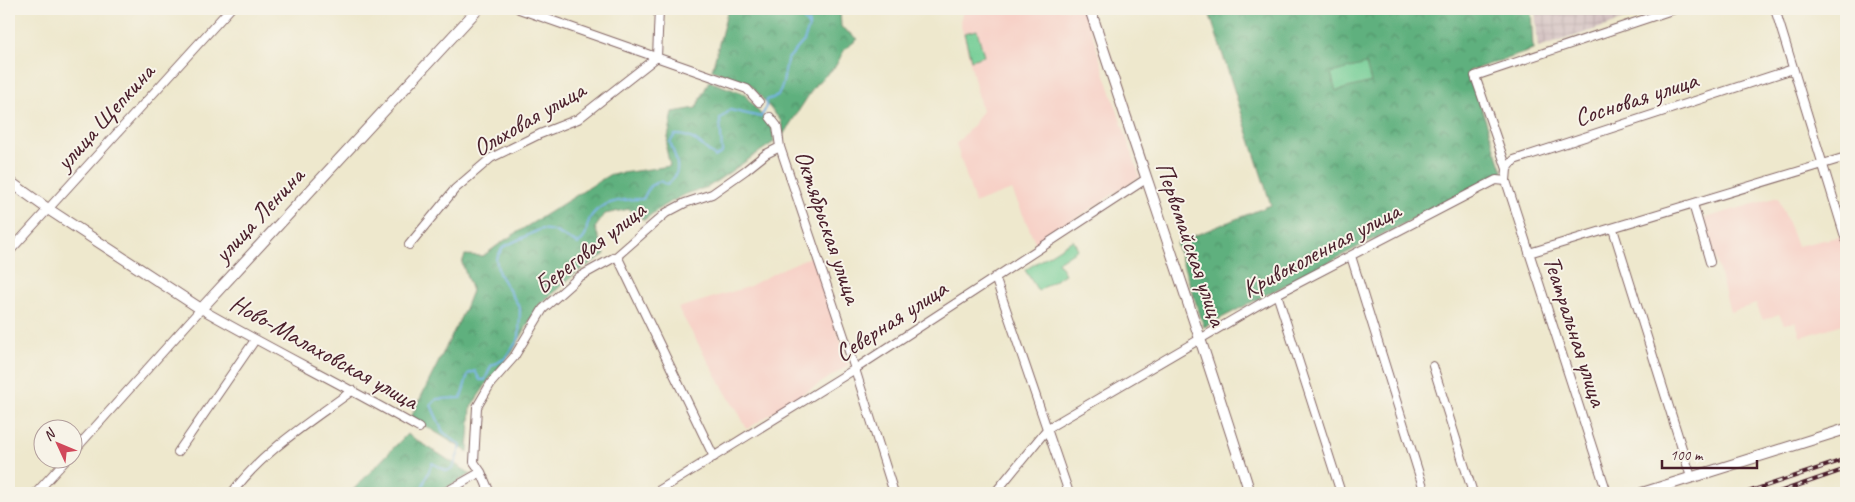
<svg xmlns="http://www.w3.org/2000/svg" width="1855" height="502" font-family="Caveat,sans-serif">
<style>
.built{fill:#f7d1c7}
.industrial{fill:url(#industrial-grid)}
.forest{fill:url(#forest-crowns);stroke:#546854}
.park{fill:#73cd95;stroke:#5e7660}
.lines{fill:none;stroke-linecap:round;stroke-linejoin:round}
.stream{stroke:#73b1e6;stroke-width:2}
.street-casing{stroke:#836564;stroke-width:10}
.secondary-casing{stroke:#836564;stroke-width:12}
.street{stroke:#fff;stroke-width:8}
.secondary{stroke:#fff;stroke-width:10}
.rail-casing{stroke:#4a1f2b;stroke-width:4}
.rail{stroke:#f7f3e8;stroke-width:2;stroke-dasharray:5.5;stroke-linecap:butt}
.labels{text-anchor:middle;dominant-baseline:central;stroke-width:4;stroke-linejoin:round;paint-order:stroke}
.street-label{font-size:25px;fill:#4a1f2b;stroke:#f7f3e8}
</style>
<defs>
<pattern id="industrial-grid" width="8" height="8" patternUnits="userSpaceOnUse" patternTransform="scale(1.25)"><rect width="8" height="8" fill="#d2bfc0"/><path d="M0 4h8M4 0v8" fill="none" stroke="#b6a4a5"/></pattern>
<pattern id="forest-crowns" width="20" height="18" patternUnits="userSpaceOnUse" patternTransform="scale(1.25)"><rect width="20" height="18" fill="#5eb07e"/><path d="M2 6a3 3 0 1 1 6 0M12 15a3 3 0 1 1 6 0" fill="none" stroke="#508f67"/></pattern>
</defs>
<rect width="100%" height="100%" fill="#f7f3e8"/>
<filter id="ink" filterUnits="userSpaceOnUse"><feTurbulence type="fractalNoise" baseFrequency=".02" numOctaves="2"/><feDisplacementMap in="SourceGraphic" scale="10" xChannelSelector="R" yChannelSelector="G"/><feConvolveMatrix kernelMatrix="1 2 1 2 8 2 1 2 1" color-interpolation-filters="sRGB"/></filter>
<filter id="wash" filterUnits="userSpaceOnUse"><feTurbulence type="fractalNoise" baseFrequency=".0096" numOctaves="4" result="noise"/><feDisplacementMap in="SourceGraphic" scale="20" xChannelSelector="R" yChannelSelector="G"/><feGaussianBlur stdDeviation="1.12" result="paint"/><feColorMatrix in="noise" values="0 0 0 0 0 0 0 0 0 0 0 0 0 0 0 0 0 1.4 0 .05"/><feComposite in="paint" operator="in"/></filter>
<g filter="url(#wash)">
<rect width="100%" height="100%" fill="#eee8cd"/>
<path class="built" d="M 964,9 L 1085,9 L 1104,72 L 1140,177 L 1036,244 L 1012,190 L 975,203 L 956,144 L 973,125 L 982,111 L 960,21 Z
M 1778,197 L 1797,246 L 1842,236 L 1846,248 L 1846,323 L 1801,337 L 1795,322 L 1784,324 L 1779,314 L 1763,320 L 1756,304 L 1730,312 L 1705,218 Z
M 812,256 L 849,365 L 747,429 L 736,408 L 734,407 L 678,308 L 748,287 L 782,269 Z"/>
<path class="industrial" d="M 1535,9 L 1658,9 L 1538,48 Z"/>
<path class="forest" d="M 728,9 L 840,9 L 841,27 L 858,39 L 845,49 L 835,67 L 816,84 L 783,135 L 781,121 L 750,84 L 712,70 Z
M 1208,9 L 1531,9 L 1533,50 L 1469,71 L 1503,172 L 1204,327 L 1176,243 L 1271,205 Z
M 709,81 L 744,94 L 772,128 L 774,142 L 708,187 L 688,193 L 663,206 L 644,220 L 629,209 L 605,214 L 595,228 L 605,254 L 576,273 L 538,306 L 512,353 L 489,380 L 471,407 L 468,452 L 411,417 L 464,311 L 472,291 L 462,263 L 465,255 L 483,256 L 505,240 L 609,175 L 670,166 L 666,148 L 673,112 L 696,108 Z
M 407,434 L 471,474 L 437,493 L 350,493 Z"/>
<path class="park" d="M 977,30 L 984,56 L 971,60 L 964,33 Z
M 1366,64 L 1371,82 L 1336,91 L 1331,73 Z
M 1073,240 L 1078,249 L 1058,262 L 1065,274 L 1038,291 L 1025,270 Z"/>
<g class="lines">
<path class="stream" d="M 808,9 L 809,26
M 420,493 L 432,463 L 447,471 L 453,468 L 461,446 L 443,432 L 431,405 L 437,399 L 461,398 L 468,374 L 475,371 L 480,380 L 485,380 L 491,366 L 506,358 L 519,338 L 520,308 L 499,274 L 496,259 L 503,247 L 541,229 L 554,231 L 578,244 C 588,236 585,233 588,223 C 595,201 624,199 643,199 L 650,186 L 660,181 L 667,185 C 684,172 676,159 670,142 L 675,135 C 692,134 703,146 715,157 L 722,153 L 720,119 L 730,110 L 761,117 L 765,110 L 767,100 L 778,96 L 783,83 L 787,60 L 804,41 L 809,27 L 797,9"/>
</g>
</g>
<g filter="url(#ink)">
<g class="lines">
<g class="street-casing">
<path id="street" d="M 519,9 L 747,89 L 759,102
M 1775,9 L 1846,240
M 770,117 L 777,126 L 780,147 L 855,369 L 894,493
M 1507,169 L 1475,76 L 1675,9
M 1693,204 L 1710,262
M 1613,229 L 1691,477
M 409,245 L 455,189 L 491,158 L 540,134 L 578,119 L 657,57 L 659,9
M 9,252 L 230,9
M 1529,253 L 1846,157
M 617,256 L 714,457
M 1351,256 L 1425,493
M 995,277 L 1069,493
M 1277,294 L 1341,493
M 1433,366 L 1473,493
M 178,452 L 255,340
M 72,453 L 201,309 C 273,350 347,387 419,428
M 481,472 L 490,493
M 36,493 L 66,460
M 232,493 C 264,450 310,422 353,390
M 444,493 L 481,472 L 474,462 L 477,407 L 491,383 L 514,357 L 543,309 L 579,277 L 617,256 L 666,213 L 685,203 L 712,194 L 746,170 L 766,154 L 780,147
M 655,493 L 855,369 L 1146,179
M 995,493 L 1048,428 L 1277,294 L 1496,180 L 1506,181
M 1607,493 L 1506,181 L 1507,169 L 1514,160 L 1793,69"/>
</g>
<g class="secondary-casing">
<path id="secondary" d="M 1090,9 C 1143,170 1199,331 1250,493
M 9,181 L 48,209 L 201,309 L 478,9
M 1642,493 L 1846,429"/>
</g>
<use href="#street" class="street"/>
<use href="#secondary" class="secondary"/>
<g class="rail-casing">
<path id="rail" d="M 1745,493 L 1846,459
M 1776,493 L 1846,469"/>
</g>
<use href="#rail" class="rail"/>
</g>
</g>
<g class="labels">
<g class="street-label">
<text transform="translate(1636 99) rotate(-18)">Сосновая улица</text>
<text transform="translate(105 117) rotate(-48)">улица Щепкина</text>
<text transform="translate(529 119) rotate(-30)">Ольховая улица</text>
<text transform="translate(259 215) rotate(-47)">улица Ленина</text>
<text transform="translate(828 227) rotate(71)">Октябрьская улица</text>
<text transform="translate(1191 244) rotate(71)">Первомайская улица</text>
<text transform="translate(590 248) rotate(-38)">Береговая улица</text>
<text transform="translate(1321 250) rotate(-28)">Кривоколенная улица</text>
<text transform="translate(891 321) rotate(-33)">Северная улица</text>
<text transform="translate(1575 331) rotate(72)">Театральная улица</text>
<text transform="translate(324 352) rotate(29)">Ново-Малаховская улица</text>
</g>
</g>
<rect width="1855" height="502" fill="none" stroke="#f7f3e8" stroke-width="30"/>
<g transform="translate(58 444) rotate(314)"><circle r="24" fill="#f7f3e8" stroke="#b29e9c"/>
<path d="M0-4L9 19L0 12L-9 19Z" fill="#d1495b"/>
<text y="-8" font-size="14" font-weight="bold" text-anchor="middle" fill="#4a1f2b">N</text>
</g>
<path d="M1662 460v8h95v-8" fill="none" stroke="#4a1f2b" stroke-width="2.5"/>
<text x="1670" y="460" font-size="15" fill="#4a1f2b" stroke="#f7f3e8" stroke-width="4" paint-order="stroke">100 m</text>
</svg>
